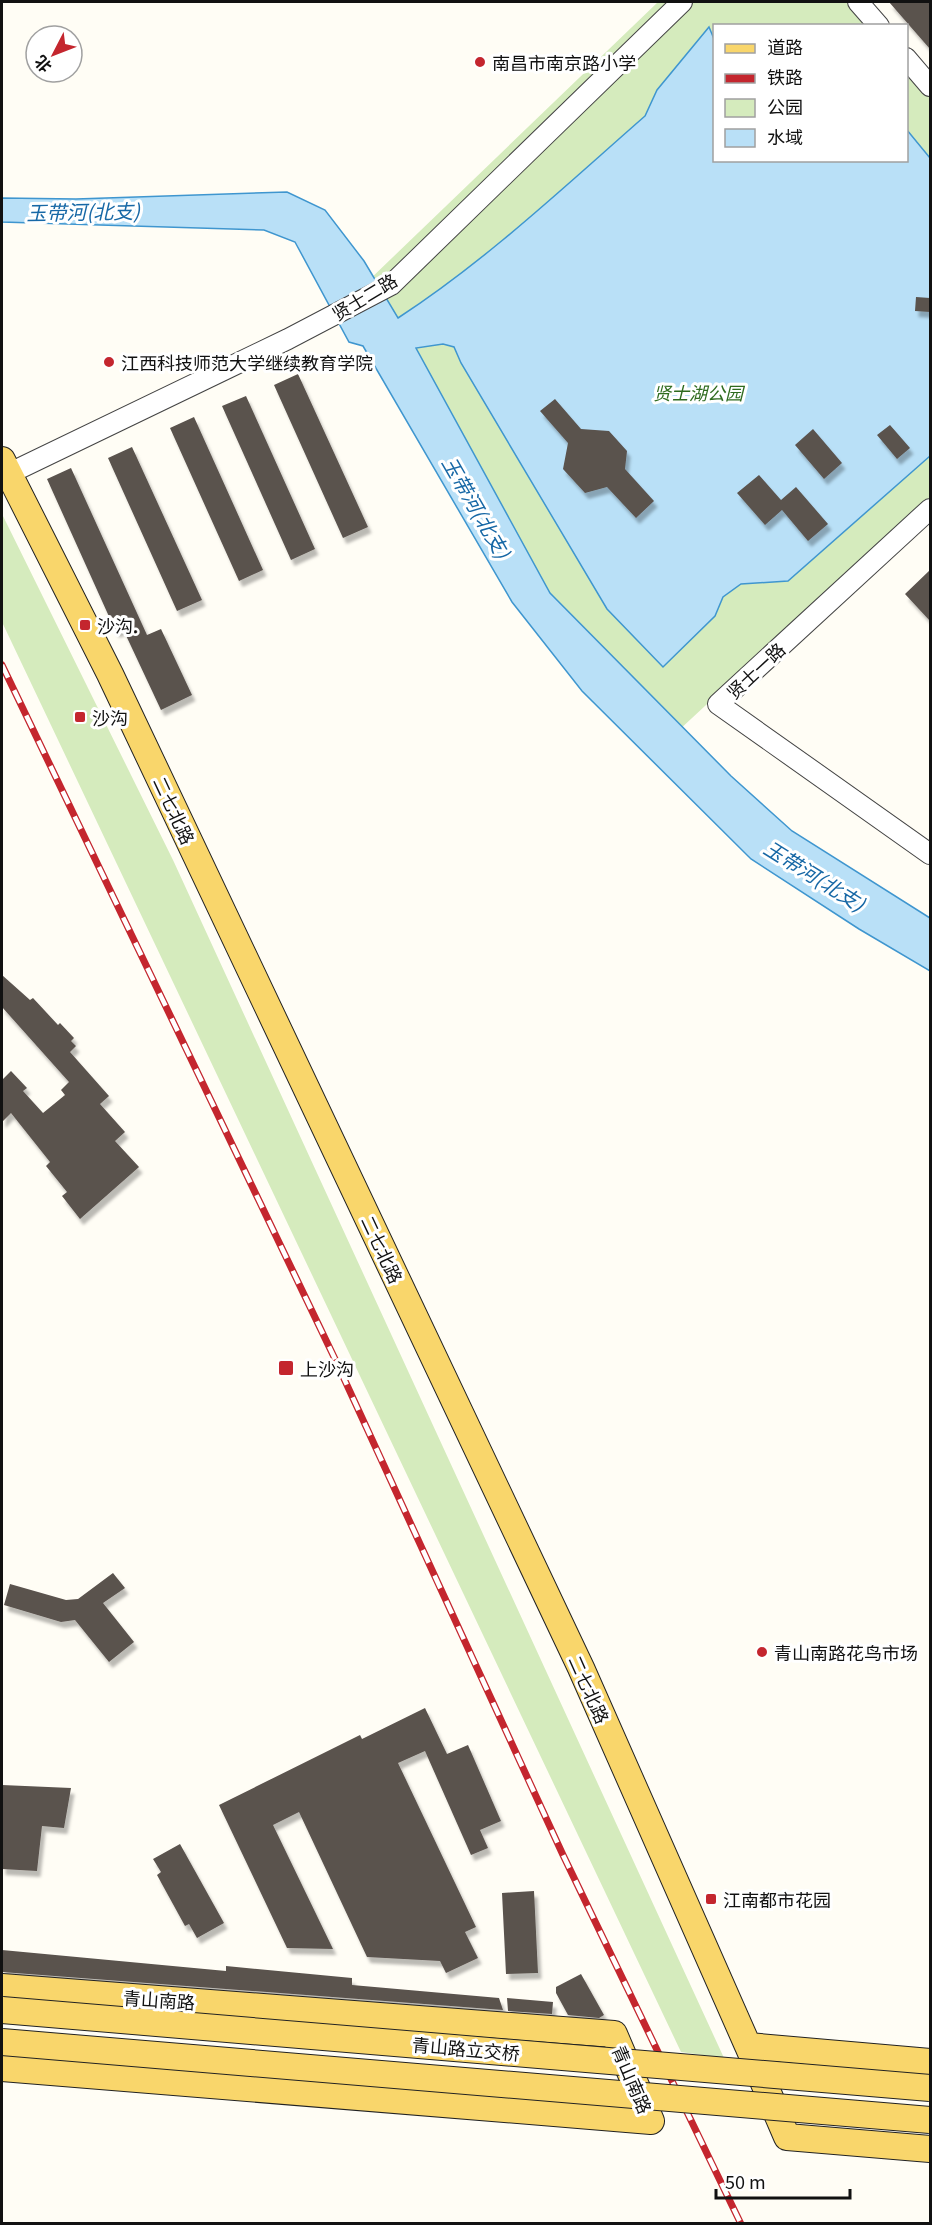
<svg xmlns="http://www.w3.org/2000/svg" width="932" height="2225" font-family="Georgia,'Noto Sans SC',serif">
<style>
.green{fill:#d5ebbd}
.water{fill:#b9e0f7;stroke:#3f96cf;stroke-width:1.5}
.building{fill:#5a524d;filter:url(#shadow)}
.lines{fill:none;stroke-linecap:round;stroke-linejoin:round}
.minor-casing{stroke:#444;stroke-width:22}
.major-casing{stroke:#222;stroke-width:28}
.minor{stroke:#fff;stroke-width:20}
.major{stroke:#f9d66b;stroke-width:26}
.rail-casing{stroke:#c4262e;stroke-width:7}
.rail{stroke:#fff;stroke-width:4.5;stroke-dasharray:14;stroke-linecap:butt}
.major-bridge-casing{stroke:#222;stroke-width:28;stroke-linecap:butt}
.major-bridge{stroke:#f9d66b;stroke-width:26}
.poi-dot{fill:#c4262e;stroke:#fff;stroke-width:2}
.labels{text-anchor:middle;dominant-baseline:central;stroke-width:6;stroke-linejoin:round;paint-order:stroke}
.poi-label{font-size:18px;fill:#111;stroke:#fff;text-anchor:start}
.street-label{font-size:18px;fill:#111;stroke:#fff}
.park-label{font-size:18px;font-style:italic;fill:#2f6b1f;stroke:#fff}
.water-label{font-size:20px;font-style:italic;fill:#1768a6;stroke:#fff}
</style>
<defs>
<filter id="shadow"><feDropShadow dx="3.5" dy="6" stdDeviation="1.5" flood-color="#0004"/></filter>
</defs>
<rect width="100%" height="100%" fill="#fffdf5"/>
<path class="green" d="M 658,2 L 849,2 L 870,25 L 714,26 L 714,160 L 906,160 L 907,67 L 930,95 L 930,497 L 678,731 L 546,595 L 366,283 Z
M 2,514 L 173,860 L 724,2058 L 681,2052 L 2,622 Z"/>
<path class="water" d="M 709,27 L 714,39 L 714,160 L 906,160 L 907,130 L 930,158 L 930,456 L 788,581 L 741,584 L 723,597 L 715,616 L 663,667 L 607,609 L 461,363 L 454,347 L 443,344 L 416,348 L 550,593 L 731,776 L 792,831 L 930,918 L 930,971 L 859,929 L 751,859 L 582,691 L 512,602 L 363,346 L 349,342 L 295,242 L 264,230 L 2,222 L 2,198 L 76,199 L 287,192 L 325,210 L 364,261 L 398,318 C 487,260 565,186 645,116 L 657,90 Z"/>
<path class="building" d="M 889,2 L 930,2 L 930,49 Z
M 916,297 L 930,298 L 930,312 L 915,311 Z
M 298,374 L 368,527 L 343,538 L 274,385 Z
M 246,396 L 315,549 L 291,560 L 222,406 Z
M 555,399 L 581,429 L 609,431 L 627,451 L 625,469 L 654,501 L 636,518 L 607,487 L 585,493 L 563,469 L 568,443 L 540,411 Z
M 194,417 L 263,570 L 239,581 L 170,428 Z
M 890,425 L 910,448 L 897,459 L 877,435 Z
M 813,429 L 842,463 L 824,479 L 795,445 Z
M 132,447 L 202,600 L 177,611 L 108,458 Z
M 71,468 L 147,635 L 161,629 L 192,695 L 161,710 L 123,629 L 116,632 L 47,479 Z
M 759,475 L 781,500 L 796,487 L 828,524 L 808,541 L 782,510 L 765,525 L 737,493 Z
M 930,570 L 930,621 L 905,594 Z
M 2,975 L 30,1000 L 33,998 L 58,1025 L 60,1023 L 74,1038 L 71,1041 L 76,1046 L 70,1052 L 109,1096 L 100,1104 L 125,1132 L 115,1141 L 139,1167 L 80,1219 L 62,1196 L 67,1192 L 46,1166 L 50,1162 L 11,1113 L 2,1122 L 2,1080 L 11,1071 L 27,1088 L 23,1091 L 43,1113 L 65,1095 L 61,1090 L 69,1082 L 2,1007 Z
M 113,1573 L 125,1588 L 103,1603 L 134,1642 L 109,1662 L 75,1620 L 61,1622 L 4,1605 L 10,1584 L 66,1600 L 78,1599 Z
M 425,1708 L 447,1754 L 468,1745 L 501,1821 L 480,1830 L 488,1848 L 471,1855 L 425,1751 L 398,1763 L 476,1927 L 465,1932 L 478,1958 L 446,1973 L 440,1961 L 367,1957 L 299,1812 L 273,1825 L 333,1949 L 287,1948 L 219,1805 L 360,1735 L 362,1739 Z
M 2,1785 L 71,1788 L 64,1828 L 42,1826 L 37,1871 L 2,1869 Z
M 180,1844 L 224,1923 L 197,1938 L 189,1924 L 185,1926 L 157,1875 L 161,1872 L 153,1859 Z
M 534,1891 L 538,1973 L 506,1974 L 502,1893 Z
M 2,1950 L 226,1971 L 226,1966 L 352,1978 L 352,1985 L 499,1998 L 503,2010 L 2,1972 Z
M 581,1974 L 604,2015 L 599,2018 L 568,2015 L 556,1993 L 556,1987 Z
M 507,1998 L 553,2002 L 552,2014 L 508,2011 Z"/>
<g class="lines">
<g class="minor-casing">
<path id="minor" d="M 858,2 L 879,26
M 906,58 L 930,86
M 8,474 L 288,339 L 391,285 L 682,2
M 930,509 L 718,704 L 930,854"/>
</g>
<g class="major-casing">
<path id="major" d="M 2,460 L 110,674 L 581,1668 L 748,2046
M 2,1987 L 614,2034 L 651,2121 L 2,2068
M 930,2062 L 748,2046 L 787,2137 L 930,2149"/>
</g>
<use href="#minor" class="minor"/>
<use href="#major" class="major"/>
<g class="rail-casing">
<path id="rail" d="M 2,665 L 335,1359 L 563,1855 L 741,2224"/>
</g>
<use href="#rail" class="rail"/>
<g class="major-bridge-casing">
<path id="major-bridge" d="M 2,2010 L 930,2088
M 2,2042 L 930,2120"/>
</g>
<use href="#major-bridge" class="major-bridge"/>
</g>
<g class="poi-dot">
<circle cx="480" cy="62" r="6"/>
<circle cx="109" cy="362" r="6"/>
<rect x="79" y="619" width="12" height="12" rx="3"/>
<rect x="74" y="711" width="12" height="12" rx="3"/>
<rect x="278" y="1360" width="16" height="16" rx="3"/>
<circle cx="762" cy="1652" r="6"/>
<rect x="705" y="1893" width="12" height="12" rx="3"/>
</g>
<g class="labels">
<g class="poi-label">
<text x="492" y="62">南昌市南京路小学</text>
<text x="121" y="362">江西科技师范大学继续教育学院</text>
<text x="97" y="625">沙沟.</text>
<text x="92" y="717">沙沟</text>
<text x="300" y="1368">上沙沟</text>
<text x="774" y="1652">青山南路花鸟市场</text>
<text x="723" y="1899">江南都市花园</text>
</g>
<g class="street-label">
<text transform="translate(364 296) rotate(-31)">贤士二路</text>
<text transform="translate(755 670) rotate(-43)">贤士一路</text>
<text transform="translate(175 810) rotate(65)">二七北路</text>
<text transform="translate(383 1249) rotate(65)">二七北路</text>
<text transform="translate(590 1689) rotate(66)">二七北路</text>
<text transform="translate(159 1999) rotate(4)">青山南路</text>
<text transform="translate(466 2048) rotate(5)">青山路立交桥</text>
<text transform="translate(633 2079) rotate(67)">青山南路</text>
</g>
<g class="park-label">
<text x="698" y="392">贤士湖公园</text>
</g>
<g class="water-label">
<text transform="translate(83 211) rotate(-1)">玉带河(北支)</text>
<text transform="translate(477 507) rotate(60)">玉带河(北支)</text>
<text transform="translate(815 875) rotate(32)">玉带河(北支)</text>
</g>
</g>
<rect width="932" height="2225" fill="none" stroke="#111111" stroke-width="6"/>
<rect x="713" y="24" width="195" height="138" fill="#ffffff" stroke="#a0a0a0" stroke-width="1.5"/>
<rect x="725" y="44" width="30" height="9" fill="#f9d66b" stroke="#a0a0a0" stroke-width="1.5"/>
<text x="767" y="54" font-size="18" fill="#111111">道路</text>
<rect x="725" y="74" width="30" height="9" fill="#c4262e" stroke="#a0a0a0" stroke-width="1.5"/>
<text x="767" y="84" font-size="18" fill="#111111">铁路</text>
<rect x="725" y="99" width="30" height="18" fill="#d5ebbd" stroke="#a0a0a0" stroke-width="1.5"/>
<text x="767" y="114" font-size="18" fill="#111111">公园</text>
<rect x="725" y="129" width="30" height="18" fill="#b9e0f7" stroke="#a0a0a0" stroke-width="1.5"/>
<text x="767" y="144" font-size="18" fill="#111111">水域</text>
<g transform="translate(54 54) rotate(228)"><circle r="28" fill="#ffffff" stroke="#a0a0a0" stroke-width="1.5"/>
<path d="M0-4.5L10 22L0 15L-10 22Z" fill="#c4262e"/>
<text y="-9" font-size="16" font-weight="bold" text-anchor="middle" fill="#111111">北</text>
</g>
<path d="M716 2189v9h134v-9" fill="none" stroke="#111111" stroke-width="3"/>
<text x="725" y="2189" font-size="18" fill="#111111" stroke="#ffffff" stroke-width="4.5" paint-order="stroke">50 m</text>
</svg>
